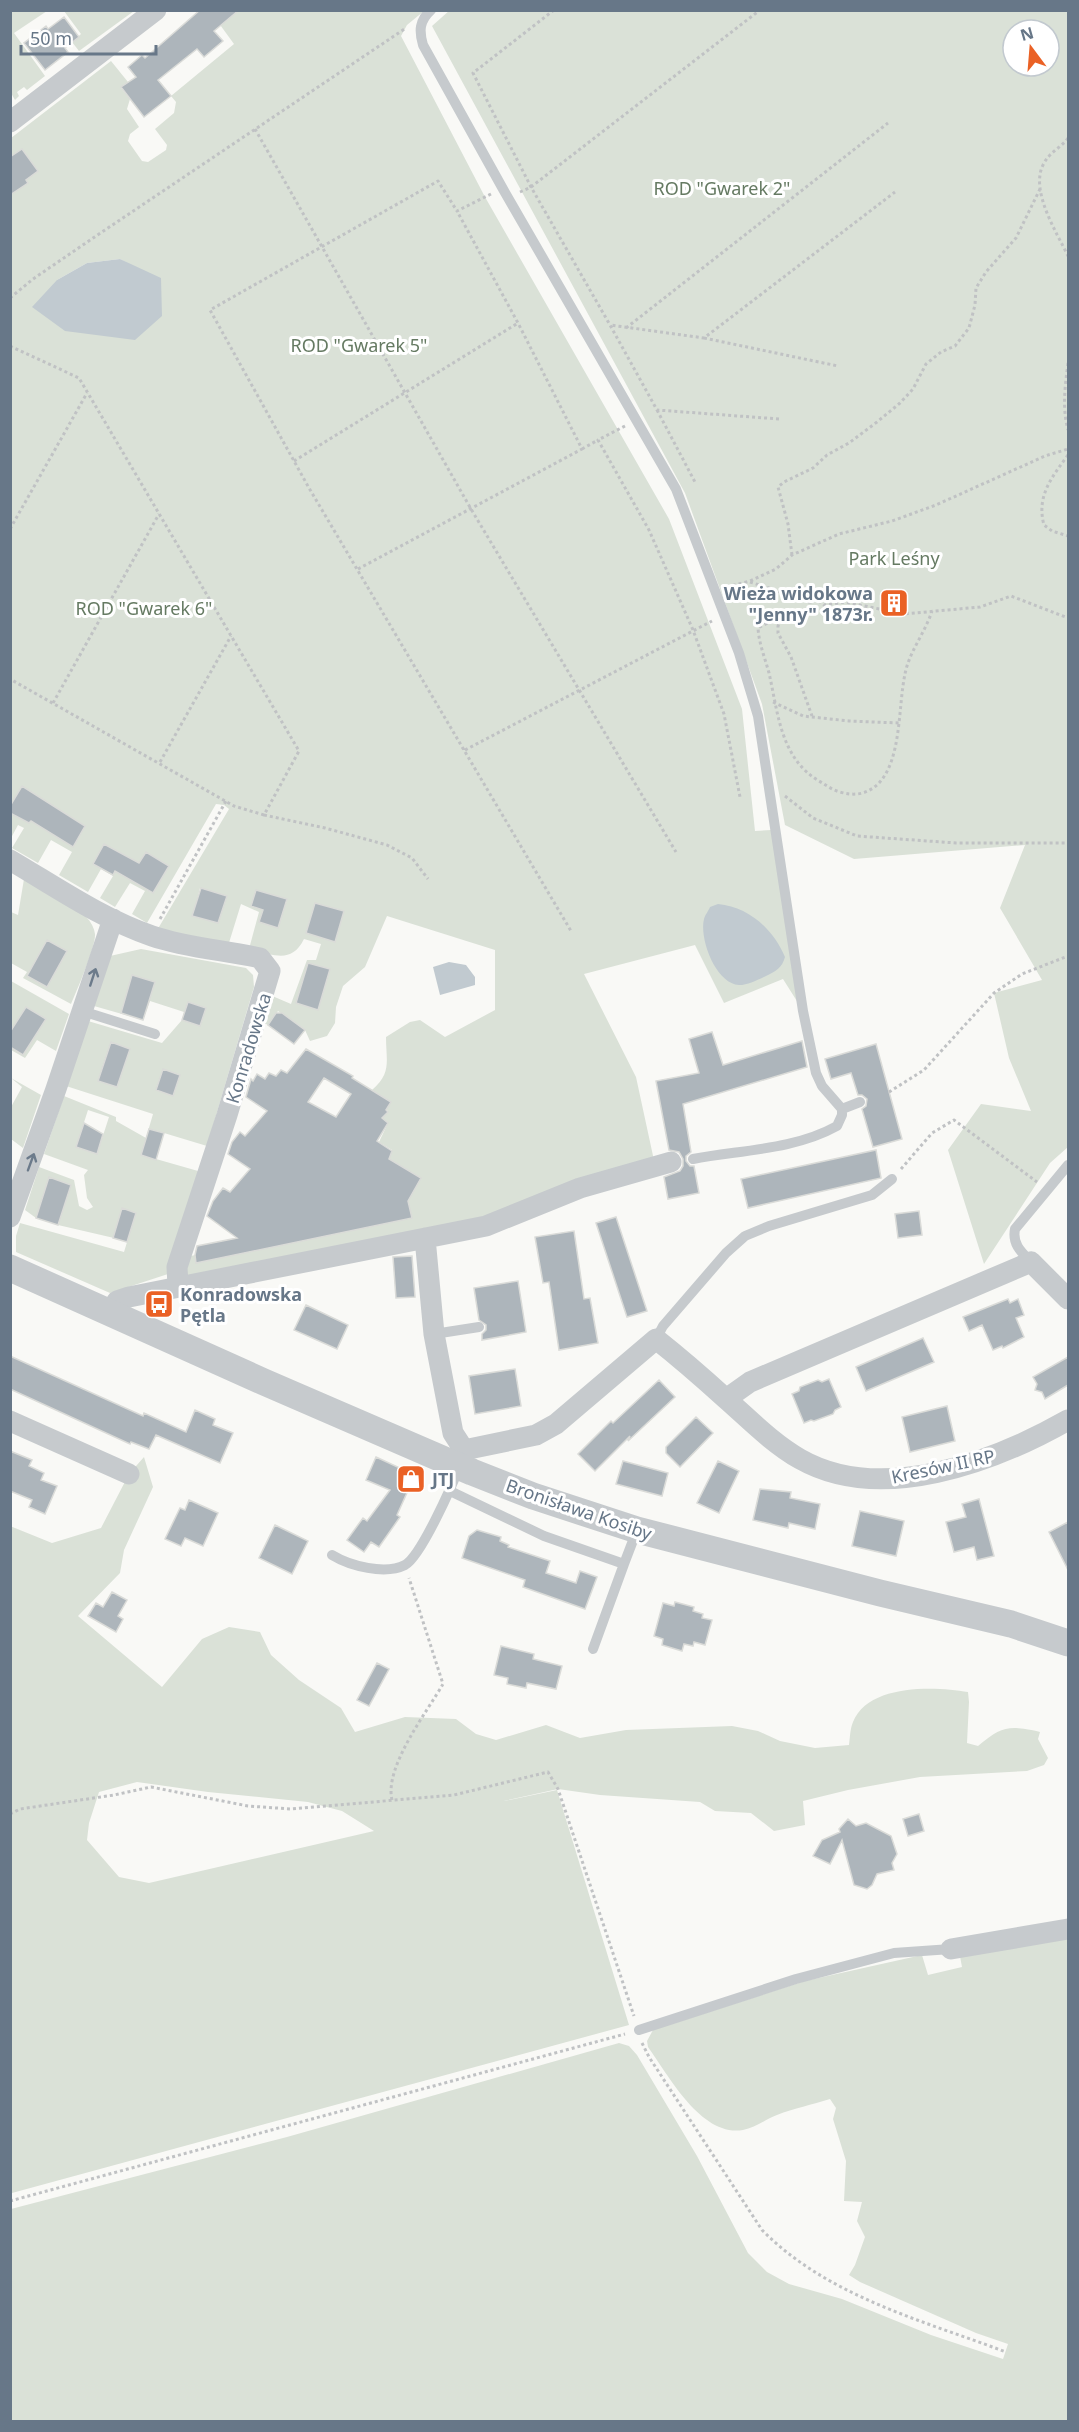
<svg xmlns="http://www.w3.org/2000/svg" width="1079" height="2432" font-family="'Noto Sans',sans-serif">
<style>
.green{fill:#dae1d7;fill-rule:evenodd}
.water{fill:#c1cad0}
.building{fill:#adb5bb;stroke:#dadbd8;stroke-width:1.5;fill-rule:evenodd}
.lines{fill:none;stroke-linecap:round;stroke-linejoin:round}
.path{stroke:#c0c2c4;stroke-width:3;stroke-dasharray:3 3;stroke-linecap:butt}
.service{stroke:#c6cacd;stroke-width:10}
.minor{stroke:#c6cacd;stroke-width:21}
.tertiary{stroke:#c6cacd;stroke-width:27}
.oneway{stroke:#6c7b8b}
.labels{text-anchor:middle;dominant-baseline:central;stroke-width:6;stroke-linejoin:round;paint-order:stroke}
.park-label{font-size:18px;fill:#657a62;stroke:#fff}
.poi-label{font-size:18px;font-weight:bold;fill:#677788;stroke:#fff;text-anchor:start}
.street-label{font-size:18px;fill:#677788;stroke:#fff}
</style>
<rect width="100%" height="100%" fill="#f9f9f6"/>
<path class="green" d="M 11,10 L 47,11 L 14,33 L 45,76 L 27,90 L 24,87 L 17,92 L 19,96 L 15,100 L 11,93 Z
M 239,10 L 424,11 L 407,25 L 401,36 L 485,197 L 669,519 L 742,709 L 755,831 L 771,830 L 800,1006 L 783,979 L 724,1003 L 695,945 L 584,974 L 636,1077 L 655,1165 L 485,1223 L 187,1278 L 187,1257 L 195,1255 L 197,1263 L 411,1218 L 408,1201 L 421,1178 L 389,1159 L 392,1150 L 379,1142 L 388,1123 L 382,1118 L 388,1111 L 380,1107 L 386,1099 L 372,1090 C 392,1073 386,1061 386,1037 L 410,1022 L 420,1020 L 445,1037 L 495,1010 L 495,950 L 387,916 L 365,967 L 343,986 L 336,1007 L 335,1023 L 327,1036 L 310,1041 L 305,1030 L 278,1011 L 268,1025 L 264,1023 L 270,995 L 291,1004 L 307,960 L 316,960 L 321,944 L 304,939 C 291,965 273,954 249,949 L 259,912 L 241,904 L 228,946 L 156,932 L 229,809 L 224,805 L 216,804 L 147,923 L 132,914 L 145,891 L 130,883 L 115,907 L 100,898 L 113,876 L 101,869 L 88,892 L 59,875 L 72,852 L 51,840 L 38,863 L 12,848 L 24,828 L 18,825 L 11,838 L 11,813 L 29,823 L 43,799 L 22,787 L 11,806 L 10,195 L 27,183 L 26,180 L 38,171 L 22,149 L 11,157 L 11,138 L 111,61 L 128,82 L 121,88 L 130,99 L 127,109 L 139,127 L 130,134 L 128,141 L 142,161 L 148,162 L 166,150 L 167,145 L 155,129 L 174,113 L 176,102 L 171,96 L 234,44 L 210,11 L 227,11 L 232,16 ZM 120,259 L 137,268 L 57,280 L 87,263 ZM 104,844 L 123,854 L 113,874 L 93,864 ZM 146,852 L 169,866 L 152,893 L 129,879 ZM 200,888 L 227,896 L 218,923 L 193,916 ZM 256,890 L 287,900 L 278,928 L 263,910 L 251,906 ZM 315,903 L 344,911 L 306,933 L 306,932 ZM 308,963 L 330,969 L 318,1010 L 296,1003 Z
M 450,10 L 1068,11 L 1068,1147 L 1050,1163 L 984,1264 L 948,1150 L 981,1104 L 1031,1111 L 1009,1058 L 994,993 L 1042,980 L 1000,908 L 1025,845 L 854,859 L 785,825 L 762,704 L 685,493 L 432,26 ZM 1013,30 L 1049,30 L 1049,66 L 1013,66 Z
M 64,11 L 134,11 L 79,51 L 72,42 L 81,34 Z
M 24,879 C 44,890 93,909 95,934 C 96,946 77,990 71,1004 L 23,978 L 27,972 L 11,963 L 11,912 L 18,915 ZM 47,940 L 67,951 L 47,987 L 27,976 Z
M 141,949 L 246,968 L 253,975 L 254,987 L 207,1146 L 164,1133 L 156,1159 L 198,1171 L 168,1274 L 110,1293 L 16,1252 L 16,1236 L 20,1223 L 124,1252 L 136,1213 L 122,1209 L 114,1238 L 58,1225 L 71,1185 L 49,1178 L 36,1218 L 25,1210 L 39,1167 L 74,1180 L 79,1206 L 87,1210 L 93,1207 L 87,1198 L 84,1175 L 88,1170 L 44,1154 L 64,1096 L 116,1117 L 116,1121 L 146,1138 L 153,1114 L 66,1086 L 88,1021 L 162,1043 L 182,1020 L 184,1012 L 150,1001 L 143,1020 L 94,1006 L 110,956 ZM 111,1043 L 130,1049 L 117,1087 L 98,1081 ZM 163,1069 L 180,1075 L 173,1096 L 156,1090 ZM 88,1110 L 109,1117 L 97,1154 L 76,1147 Z
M 11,981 L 69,1014 L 56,1051 L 37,1040 L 25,1058 L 11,1050 L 11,1047 L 23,1055 L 45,1019 L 26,1007 L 11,1032 Z
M 11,1078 L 41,1095 L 23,1148 L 11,1139 L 11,1107 L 22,1087 Z
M 144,1457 L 153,1487 L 124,1550 L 120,1573 L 78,1616 L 162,1687 L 202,1639 L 229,1627 L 260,1632 L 271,1655 L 299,1680 L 341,1708 L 355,1732 L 405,1717 L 456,1719 L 476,1734 L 496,1740 L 546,1725 L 580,1738 L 626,1730 L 732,1726 L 758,1731 L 780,1741 L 815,1748 L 849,1745 C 850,1738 850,1729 853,1722 C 868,1684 934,1686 968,1692 L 969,1702 L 967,1743 L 978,1746 C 1002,1726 1009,1725 1040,1732 L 1038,1739 L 1048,1758 L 1044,1765 L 1027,1771 L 920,1777 L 848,1790 L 803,1801 L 805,1825 L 774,1831 L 751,1813 L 715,1811 L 700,1802 L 600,1795 L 558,1789 L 504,1801 L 557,1790 L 629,2025 L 12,2193 L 10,1526 L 52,1543 L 101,1528 L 129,1474 ZM 137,1782 L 208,1792 L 308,1802 L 342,1811 L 374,1831 L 149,1883 L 119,1877 L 87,1840 L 89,1823 L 99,1792 Z
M 1068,1935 L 1068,2421 L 11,2422 L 11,2209 L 287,2137 L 619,2043 L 629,2046 L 637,2055 L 697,2156 L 748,2253 L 767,2272 L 789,2284 L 842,2299 L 931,2335 L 1003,2359 L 1008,2344 L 976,2333 L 860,2282 L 849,2275 L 855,2265 L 865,2237 L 857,2221 L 862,2202 L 844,2201 L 846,2161 L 833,2119 L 836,2108 L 830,2099 C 812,2105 794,2108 777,2115 C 766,2119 755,2128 743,2130 C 701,2137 669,2076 648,2047 L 647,2041 L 653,2030 L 805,1981 L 922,1955 L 928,1975 L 962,1967 L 959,1951 Z"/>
<path class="water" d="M 120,259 L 161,278 L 162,316 L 135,340 L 65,331 L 32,307 L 57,280 L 87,263 Z
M 718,904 C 749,907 773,929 785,957 C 782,968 776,971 766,976 C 757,980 748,985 739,985 C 716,984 699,939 704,919 C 705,915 709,910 710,907 Z
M 449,962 L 466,965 L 475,977 L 475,985 L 440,995 L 433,967 Z"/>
<path class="building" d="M 200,10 L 239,10 L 214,31 L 223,41 L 204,57 L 197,49 L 158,80 L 171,96 L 144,117 L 121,87 L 136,77 L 128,67 L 142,55 L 145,58 Z
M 64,17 L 79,37 L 65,48 L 68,52 L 45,70 L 24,43 L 46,26 L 48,29 Z
M 22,149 L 38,171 L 26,180 L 28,183 L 10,195 L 10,157 Z
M 22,786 L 85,826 L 73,847 L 31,821 L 29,823 L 10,813 L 10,806 Z
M 104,844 L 139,863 L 146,852 L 169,866 L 153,893 L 115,871 L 113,875 L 93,864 Z
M 201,888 L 227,896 L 218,923 L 192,916 Z
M 256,890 L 287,899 L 278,928 L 259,922 L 263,910 L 251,906 Z
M 315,903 L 344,911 L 335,942 L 306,933 Z
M 47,940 L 67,951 L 47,987 L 27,976 Z
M 308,963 L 330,969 L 318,1010 L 296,1003 Z
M 132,975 L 155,982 L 143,1020 L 121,1013 Z
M 188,1002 L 206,1008 L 200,1026 L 182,1020 Z
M 26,1007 L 46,1019 L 23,1055 L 10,1047 L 10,1032 Z
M 276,1013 L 282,1013 L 305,1030 L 294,1044 L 268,1025 Z
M 712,1032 L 723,1065 L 802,1041 L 807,1067 L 683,1104 L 691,1152 L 686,1156 L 686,1161 L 690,1166 L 694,1166 L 699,1193 L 668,1199 L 664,1177 L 680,1171 L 683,1166 L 683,1159 L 679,1152 L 669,1150 L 656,1081 L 699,1073 L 689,1039 Z
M 111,1042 L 130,1049 L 117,1087 L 98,1081 Z
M 876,1044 L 902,1139 L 873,1147 L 862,1109 L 866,1106 L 867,1099 L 862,1095 L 858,1095 L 851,1073 L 831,1079 L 825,1059 Z
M 306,1049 L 353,1076 L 352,1078 L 391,1102 L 386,1110 L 388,1112 L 382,1118 L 388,1123 L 377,1141 L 392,1151 L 389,1159 L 421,1178 L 408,1201 L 412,1218 L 196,1263 L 195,1255 L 197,1246 L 237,1238 L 207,1216 L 213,1201 L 223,1188 L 230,1192 L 250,1169 L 228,1154 L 232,1142 L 240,1132 L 245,1136 L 267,1111 L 246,1097 L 251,1079 L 253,1081 L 257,1074 L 265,1079 L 269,1073 L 276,1076 L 281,1070 L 287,1073 ZM 324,1078 L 351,1094 L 336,1117 L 308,1102 Z
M 163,1069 L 180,1075 L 173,1096 L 156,1090 Z
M 84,1123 L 103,1134 L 97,1154 L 76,1147 Z
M 149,1129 L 164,1133 L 156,1160 L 141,1155 Z
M 876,1150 L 881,1178 L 748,1208 L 741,1179 Z
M 49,1177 L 71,1185 L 58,1225 L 36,1218 Z
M 122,1208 L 136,1213 L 127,1242 L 113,1238 Z
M 919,1211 L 922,1235 L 898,1238 L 895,1214 Z
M 616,1217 L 647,1311 L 627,1317 L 596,1223 Z
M 574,1231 L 584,1299 L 590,1298 L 598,1343 L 559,1350 L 549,1282 L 543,1283 L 535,1237 Z
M 412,1256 L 415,1297 L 396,1298 L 393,1257 Z
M 518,1281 L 526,1332 L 482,1340 L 482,1334 L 486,1330 L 486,1325 L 479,1320 L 474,1288 Z
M 1008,1299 L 1010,1303 L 1018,1299 L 1024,1315 L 1016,1318 L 1024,1337 L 1003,1348 L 1002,1346 L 993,1350 L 982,1325 L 969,1331 L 963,1317 Z
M 306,1305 L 348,1325 L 337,1349 L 294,1330 Z
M 923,1338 L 934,1362 L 866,1391 L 856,1367 Z
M 10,1356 L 143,1416 L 144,1413 L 186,1432 L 195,1410 L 215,1419 L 213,1425 L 233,1433 L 220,1463 L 156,1435 L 149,1449 L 131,1442 L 130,1444 L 10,1389 Z
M 1068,1357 L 1068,1385 L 1045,1399 L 1042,1392 L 1035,1390 L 1037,1384 L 1033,1377 Z
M 515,1369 L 521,1406 L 475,1414 L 469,1376 Z
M 829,1379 L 841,1407 L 835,1410 L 833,1414 L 814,1421 L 811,1420 L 804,1423 L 792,1394 L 799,1391 L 800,1387 L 818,1380 L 822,1382 Z
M 659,1380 L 675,1397 L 628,1441 L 630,1436 L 595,1471 L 578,1454 L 611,1421 L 613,1423 Z
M 947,1406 L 955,1441 L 910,1452 L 902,1417 Z
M 696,1417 L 713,1433 L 680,1467 L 666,1453 L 666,1447 Z
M 10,1451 L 32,1460 L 29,1466 L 44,1473 L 41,1480 L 57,1486 L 45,1514 L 29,1507 L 32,1500 L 10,1491 Z
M 376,1457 L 415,1475 L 397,1515 L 400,1517 L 379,1547 L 371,1542 L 364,1552 L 347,1540 L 363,1518 L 367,1521 L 390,1490 L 366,1480 Z
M 623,1461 L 668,1473 L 662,1496 L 616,1484 Z
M 718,1461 L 739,1471 L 719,1513 L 697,1503 Z
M 760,1489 L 791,1492 L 790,1498 L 820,1504 L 815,1529 L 789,1523 L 788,1528 L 753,1520 Z
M 979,1499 L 994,1556 L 977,1560 L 974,1547 L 954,1552 L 946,1522 L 966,1517 L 962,1504 Z
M 189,1500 L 218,1513 L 203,1546 L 185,1538 L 181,1546 L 165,1539 L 180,1508 L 185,1510 Z
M 860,1511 L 904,1521 L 896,1556 L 852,1546 Z
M 1068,1522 L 1068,1570 L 1049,1532 Z
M 275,1525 L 308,1541 L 292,1574 L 259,1558 Z
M 477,1530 L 501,1537 L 500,1541 L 509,1545 L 508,1547 L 550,1561 L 546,1573 L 576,1583 L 580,1571 L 597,1577 L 585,1609 L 523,1587 L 525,1580 L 462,1558 L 469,1536 Z
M 112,1592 L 127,1600 L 118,1616 L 123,1619 L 116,1632 L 88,1616 L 96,1603 L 103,1607 Z
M 675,1602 L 694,1607 L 693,1611 L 703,1614 L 702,1618 L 712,1620 L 705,1645 L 694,1642 L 693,1646 L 684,1644 L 682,1651 L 662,1645 L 663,1639 L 654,1636 L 663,1603 L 674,1606 Z
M 501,1646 L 534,1654 L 533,1659 L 562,1666 L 556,1689 L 527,1683 L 526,1688 L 507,1684 L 508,1678 L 494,1675 Z
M 377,1663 L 389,1669 L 369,1706 L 357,1700 Z
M 919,1814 L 924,1831 L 908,1836 L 903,1819 Z
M 848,1819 L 856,1826 L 866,1823 L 891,1836 L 897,1854 L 892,1863 L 894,1870 L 877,1874 L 872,1885 L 867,1889 L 854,1885 L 842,1840 L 830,1864 L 813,1856 L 822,1840 L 840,1832 L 839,1829 Z"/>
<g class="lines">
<path class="path" d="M 554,10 L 473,73 L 531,187 L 610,325
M 255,129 L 471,509 L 676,852
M 1068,138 C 1061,148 1049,152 1043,165 C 1030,191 1057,233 1068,256
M 520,192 L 531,187 L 760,10
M 491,194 L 457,211 L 438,181 L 210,310 L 309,488 L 571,931
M 10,298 L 33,279 L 99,234 L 406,28
M 626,328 L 888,123
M 704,338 L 838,366
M 10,346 L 79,378 L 299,751 L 264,815 L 234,806 L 10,679
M 1068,363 C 1065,387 1062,407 1068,430
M 657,410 L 696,484
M 779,419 L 657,410 L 610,325 L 704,338 L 895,192
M 625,426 L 598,440 L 649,530 L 693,630 L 724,714 L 740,797
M 582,449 L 598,440
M 1068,455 C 1052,477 1036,496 1044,525 L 1052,531 L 1068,536
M 294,461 L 518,323
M 10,529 L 87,393
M 792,555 L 788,524 L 778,487 L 784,482 L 813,468 L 827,455 L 849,443 L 877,422 L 900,403 L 913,389 L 926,364 L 941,352 L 955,346 L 969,328 L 975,305 L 976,288 L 986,272 L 1016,238 L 1040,189
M 358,569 L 582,449 L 518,323 L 457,211
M 750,582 L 784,593 L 814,597 L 824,605 L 845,602 L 904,614 L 980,607 L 1011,596 L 1068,618
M 727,587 L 750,581 L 776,569 L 792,555 L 839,534 L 892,521 L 936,505 L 1045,456 L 1068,449
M 805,596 L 810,603 L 810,609 C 796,620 776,617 758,628 C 759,644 765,658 769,673 C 778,712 780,758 819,781 C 826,785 832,790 840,792 C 854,796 866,795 878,784 C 902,760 898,706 905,674 C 909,652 925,633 932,611
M 781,619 L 778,626 L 778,633 L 791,657 L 812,716
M 773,702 L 803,716 L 849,721 L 899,723
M 53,703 L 159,514
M 465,750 L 712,621
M 160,762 L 231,636
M 785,796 L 813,818 L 857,836 L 956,843 L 1068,843
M 264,815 L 325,828 L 387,845 L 412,858 L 428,879
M 160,919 L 226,801
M 889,1092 L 924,1070 L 994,993 L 1022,974 L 1068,956
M 901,1169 L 932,1133 L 954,1120 L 1037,1182
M 392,1800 C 384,1767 427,1712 443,1684 L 409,1578
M 10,1814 L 20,1809 L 114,1795 L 151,1787 L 248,1806 L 291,1809 L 454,1795 L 548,1772 L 558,1789 L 634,2016
M 642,2043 L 649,2057 L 762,2230 C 827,2296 921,2320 1006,2352
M 10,2201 L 625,2034"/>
<path class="service" d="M 431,10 C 419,21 419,31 423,45 L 503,189 L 676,489 L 739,653 L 758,716 L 803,1011 L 816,1073 L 822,1086 L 842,1109
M 82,1011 L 155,1034
M 693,1159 C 740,1150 794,1150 837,1126 L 842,1115 L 842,1109 L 860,1102
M 1031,1262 C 1021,1252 1012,1244 1015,1229 L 1068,1165
M 434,1334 L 479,1327
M 656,1339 L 663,1326 L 726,1253 L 745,1236 L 769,1226 L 872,1195 L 892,1179
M 450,1491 L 544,1536 L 624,1564 L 593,1649
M 332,1555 C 350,1566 385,1575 405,1565 C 421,1556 452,1486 459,1467
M 624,1564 L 637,1530
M 639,2030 L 796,1979 L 894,1953 L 951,1949"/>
<path class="minor" d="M 10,122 L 156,10
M 10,860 C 56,887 102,919 152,936 C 187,948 224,950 260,958 L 270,971 L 227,1115 L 177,1267 L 178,1286
M 10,1217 L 56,1089 L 113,919
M 425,1238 L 434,1334 L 453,1433 L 464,1450
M 110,1315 L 117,1301 L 129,1297 L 486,1226 L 580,1188 L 671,1162
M 726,1399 L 750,1382 L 1031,1262 L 1068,1299
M 10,1421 L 129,1474
M 464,1450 L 536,1435 L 556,1424 L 656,1339 C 680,1358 703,1378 725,1398 C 749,1419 772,1443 800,1459 C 881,1505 994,1462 1068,1420
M 951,1949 L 1068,1929"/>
<path class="tertiary" d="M 10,1268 L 264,1382 L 472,1472 L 533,1496 L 637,1530 L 880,1593 L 1011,1624 L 1068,1643"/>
</g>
<defs><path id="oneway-shaft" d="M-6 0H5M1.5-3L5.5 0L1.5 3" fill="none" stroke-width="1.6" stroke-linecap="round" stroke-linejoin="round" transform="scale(1.5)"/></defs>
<g class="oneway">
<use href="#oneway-shaft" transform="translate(93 977) rotate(-72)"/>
<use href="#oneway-shaft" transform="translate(31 1162) rotate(-70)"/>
</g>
<defs>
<g id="building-square" transform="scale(1.5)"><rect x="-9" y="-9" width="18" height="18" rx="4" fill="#ea6125" stroke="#fff"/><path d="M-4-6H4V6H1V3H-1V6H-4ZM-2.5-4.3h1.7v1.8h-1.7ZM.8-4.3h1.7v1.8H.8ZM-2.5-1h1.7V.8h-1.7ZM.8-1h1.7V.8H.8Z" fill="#fff"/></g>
<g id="bus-square" transform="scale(1.5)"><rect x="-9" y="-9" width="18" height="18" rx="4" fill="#ea6125" stroke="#fff"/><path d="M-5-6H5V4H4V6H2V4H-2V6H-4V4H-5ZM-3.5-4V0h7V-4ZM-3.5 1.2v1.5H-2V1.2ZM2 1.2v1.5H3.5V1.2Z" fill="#fff"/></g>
<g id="shop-square" transform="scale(1.5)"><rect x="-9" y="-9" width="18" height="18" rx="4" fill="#ea6125" stroke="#fff"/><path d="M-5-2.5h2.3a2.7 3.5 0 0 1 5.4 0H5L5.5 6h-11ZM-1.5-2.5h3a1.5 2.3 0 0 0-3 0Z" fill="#fff"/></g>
</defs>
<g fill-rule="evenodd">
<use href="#building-square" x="894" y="603"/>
<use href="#bus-square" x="159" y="1304"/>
<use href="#shop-square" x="411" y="1479"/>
</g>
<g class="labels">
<g class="park-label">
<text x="722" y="188">ROD "Gwarek 2"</text>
<text x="359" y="345">ROD "Gwarek 5"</text>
<text x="894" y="558">Park Leśny</text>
<text x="144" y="608">ROD "Gwarek 6"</text>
</g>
<g class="poi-label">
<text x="873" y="593" text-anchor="end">Wieża widokowa<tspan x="873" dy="21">"Jenny" 1873r.</tspan></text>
<text x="180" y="1294">Konradowska<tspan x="180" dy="21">Pętla</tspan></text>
<text x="432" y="1479">JTJ</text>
</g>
<g class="street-label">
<text transform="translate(248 1048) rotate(-73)">Konradowska</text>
<text transform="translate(943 1466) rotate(-12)">Kresów II RP</text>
<text transform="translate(579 1509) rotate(19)">Bronisława Kosiby</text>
</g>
</g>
<rect width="1079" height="2432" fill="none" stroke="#677788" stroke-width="24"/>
<g transform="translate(1031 48) rotate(344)"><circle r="28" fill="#ffffff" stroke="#c2c9cf" stroke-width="1.5"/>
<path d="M0-4.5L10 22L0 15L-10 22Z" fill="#ea6125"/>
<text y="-9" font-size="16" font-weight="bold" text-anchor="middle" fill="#677788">N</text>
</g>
<path d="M21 45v9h135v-9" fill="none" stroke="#677788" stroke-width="3"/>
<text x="30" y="45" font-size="18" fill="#677788" stroke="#ffffff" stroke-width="4.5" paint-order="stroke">50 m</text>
</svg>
